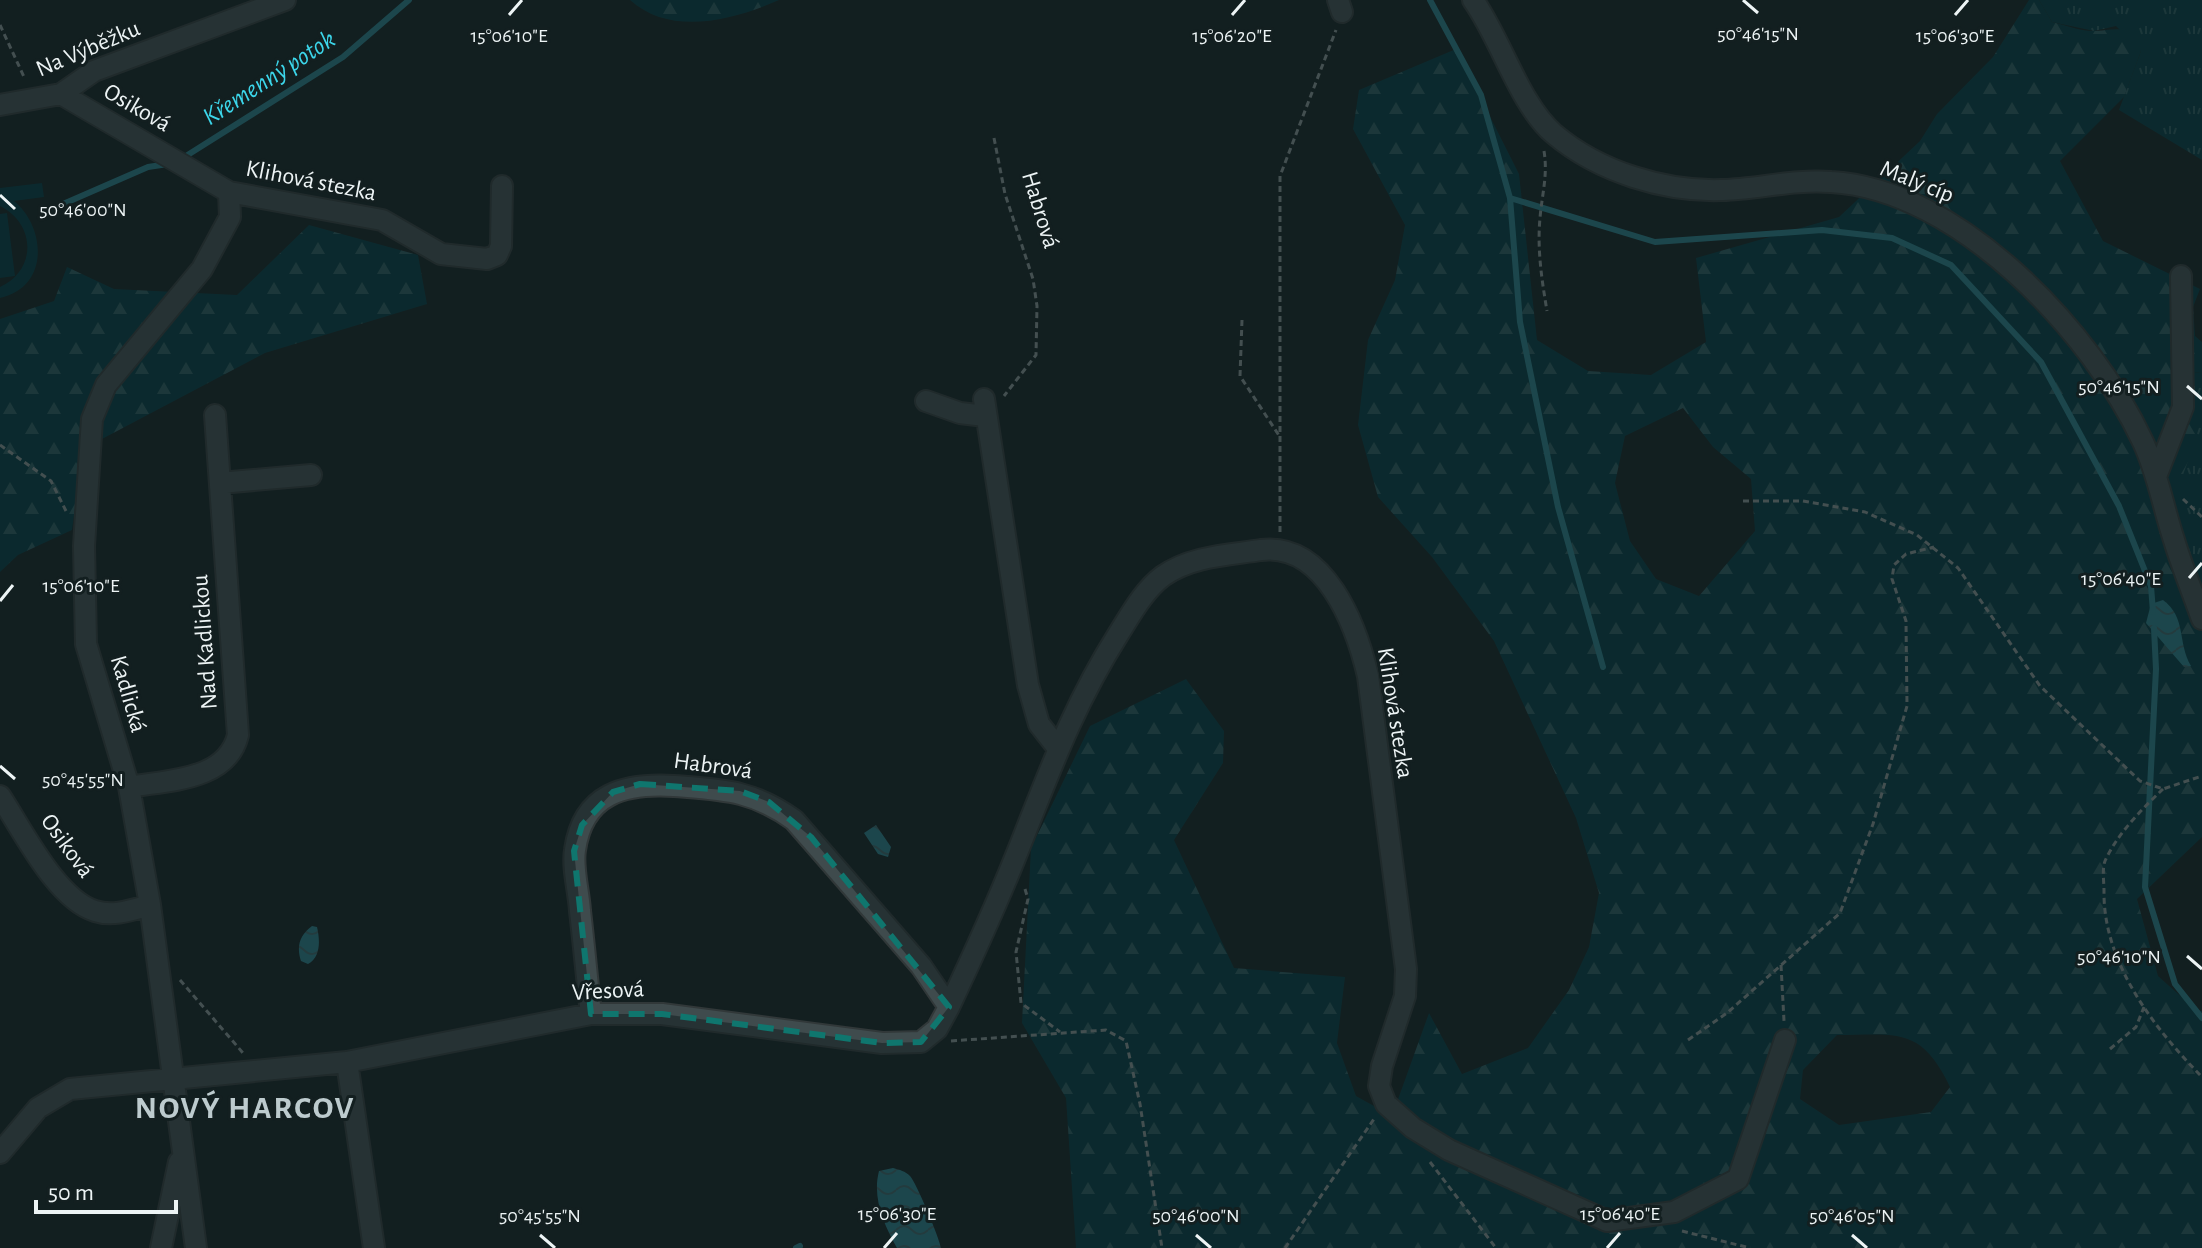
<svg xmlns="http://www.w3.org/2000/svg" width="2202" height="1248" font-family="'Alegreya Sans',sans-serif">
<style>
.grass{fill:url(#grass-tufts)}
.forest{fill:url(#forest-firs);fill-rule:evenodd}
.pitch{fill:#04373e}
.water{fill:url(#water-waves)}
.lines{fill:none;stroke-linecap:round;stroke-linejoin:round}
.stream{stroke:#287782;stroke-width:6}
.minor-casing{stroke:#313839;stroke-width:24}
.path{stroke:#7f898a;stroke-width:3;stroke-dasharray:6 4;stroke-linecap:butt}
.minor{stroke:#3f4b4d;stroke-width:20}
.marked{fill:none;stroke:#0f766e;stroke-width:6;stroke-dasharray:16 10;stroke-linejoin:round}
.ticks{fill:none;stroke:#edf4f5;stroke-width:3}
.labels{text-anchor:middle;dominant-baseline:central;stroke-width:6;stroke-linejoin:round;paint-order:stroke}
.street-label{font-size:24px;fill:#edf4f5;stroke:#131f20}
.water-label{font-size:26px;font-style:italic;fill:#3cd6ea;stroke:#131f20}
.district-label{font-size:32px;font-weight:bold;letter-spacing:2px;fill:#bdcbce;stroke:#131f20}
.ticks-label{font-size:20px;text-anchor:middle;fill:#edf4f5;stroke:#131f20;stroke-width:6;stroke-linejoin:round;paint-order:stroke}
</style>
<defs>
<pattern id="grass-tufts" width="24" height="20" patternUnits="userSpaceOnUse" patternTransform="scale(2)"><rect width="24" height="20" fill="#04373e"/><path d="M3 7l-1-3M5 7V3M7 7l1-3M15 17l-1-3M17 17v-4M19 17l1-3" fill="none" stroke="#29555a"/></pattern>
<pattern id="forest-firs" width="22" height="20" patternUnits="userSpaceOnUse" patternTransform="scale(2)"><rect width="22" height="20" fill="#04373e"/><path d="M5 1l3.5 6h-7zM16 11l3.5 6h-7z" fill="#29555a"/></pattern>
<pattern id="water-waves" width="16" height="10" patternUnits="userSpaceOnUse" patternTransform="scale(2)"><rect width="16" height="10" fill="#287782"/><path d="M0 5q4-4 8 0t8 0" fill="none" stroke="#395e63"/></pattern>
</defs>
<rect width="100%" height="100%" fill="#131f20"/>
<path class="grass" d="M 2039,0 L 2202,0 L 2202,160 L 2119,110 L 2141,51 L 2116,26 L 2094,31 L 2052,22 Z
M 2202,372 L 2202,596 L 2172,505 L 2192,373 Z"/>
<path class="forest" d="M 630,0 L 779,0 C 733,20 671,37 630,0 Z
M 2029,0 L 2039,0 L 2052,22 C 2065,25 2082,32 2096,31 C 2122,29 2127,24 2141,51 L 2124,97 L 2060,161 L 2103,241 L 2200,289 L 2193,307 L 2195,336 L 2202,342 L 2202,372 L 2192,373 L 2196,439 L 2172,505 L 2202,596 L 2202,837 L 2137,899 L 2158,976 L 2195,1009 L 2202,1011 L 2202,1248 L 1076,1248 L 1066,1098 L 1022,1023 L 1031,848 L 1090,726 L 1186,679 L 1224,731 L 1223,763 L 1174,840 L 1234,968 L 1345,977 L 1337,1043 L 1356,1096 L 1392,1116 L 1429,1013 L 1462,1074 L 1528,1048 L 1569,990 L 1589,947 L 1599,893 L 1576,818 L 1494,641 L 1432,557 L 1378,497 L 1358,425 L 1368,340 L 1395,280 L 1405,225 L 1353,129 L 1359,90 L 1456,49 L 1519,174 L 1537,340 L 1588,371 L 1651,375 L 1706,342 L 1696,258 L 1839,217 L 1920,141 L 1937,114 L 1993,57 ZM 1683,408 L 1713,447 L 1751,479 L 1755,531 L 1699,596 L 1656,579 L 1630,541 L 1615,483 L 1625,436 ZM 1837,1035 C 1897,1035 1921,1026 1950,1087 L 1931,1112 L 1839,1125 L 1800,1099 L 1803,1070 Z
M 309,225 L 418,255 L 427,304 L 265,353 L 83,449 L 72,530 L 18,555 L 0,572 L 0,319 L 54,301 L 67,267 L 114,289 L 237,295 Z"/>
<path class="pitch" d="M 42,183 L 44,197 L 14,201 C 46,227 50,287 0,298 L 0,287 C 37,270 36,224 0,206 L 0,188 Z
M 7,213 L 15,276 L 0,278 L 0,214 Z"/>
<path class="water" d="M 2163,600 C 2187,618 2177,642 2191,666 L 2184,667 L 2146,623 L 2151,604 Z
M 876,825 L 891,847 L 888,857 L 878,854 L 864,833 Z
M 312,926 L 317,927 C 320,940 321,957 308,964 L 301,961 C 296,946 300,935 312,926 Z
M 893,1168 C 900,1170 905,1171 910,1176 C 916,1182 940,1239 941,1248 L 897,1248 C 884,1225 872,1198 879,1171 Z"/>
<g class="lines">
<path class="stream" d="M 1430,0 L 1481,95 L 1510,198 L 1520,322 L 1558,507 L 1603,667
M 186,156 L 343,57 L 409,0
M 1510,198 L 1655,242 L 1822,230 L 1892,238 L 1951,265 L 2041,362 L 2119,506 L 2151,586 L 2153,612
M 47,211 L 148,167 L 168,164
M 2154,628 L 2156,669 L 2145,887 L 2175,984 L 2202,1018
M 796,1248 L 800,1246"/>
<g class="minor-casing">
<path id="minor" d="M 1338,0 L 1342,12
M 1473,0 C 1501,39 1519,104 1554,134 C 1599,172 1665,192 1722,190 C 1758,189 1794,179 1831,182 C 1959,189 2092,332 2143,442 C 2158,474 2163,507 2174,540 C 2182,567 2193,593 2202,619
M 61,94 L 229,192 L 382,220 L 441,254 L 487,259 L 497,255 L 501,246 L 502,186
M 0,105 L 61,94 L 94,71 L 285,0
M 984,399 L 1028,685 L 1039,724 L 1057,747
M 926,401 L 960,413 L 985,416
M 2157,474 L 2183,407 L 2181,276
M 220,483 L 311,475
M 129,787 C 168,780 227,781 238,735 L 215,415
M 0,796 C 22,829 56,899 95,911 C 113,917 132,910 150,905
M 591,1014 C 587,979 584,945 580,911 C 579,892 572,868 575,850 C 583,793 625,783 674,786 C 724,790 752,790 794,820 L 921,966 L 949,1007
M 347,1062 L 374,1248
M 0,1153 L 38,1108 L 70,1089 L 347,1062 L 591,1014 L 662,1014 L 882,1043 L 921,1042 L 937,1029 L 949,1007 C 972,958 995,908 1015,858 C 1048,776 1071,709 1119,633 C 1131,614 1144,590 1163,576 C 1191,556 1229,555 1261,550 C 1325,542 1356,625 1368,676 L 1406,969 L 1405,996 L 1382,1066 L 1379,1086 L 1386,1104 L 1413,1128 L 1449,1150 L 1607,1221 L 1674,1212 L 1738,1179 L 1785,1040
M 161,1248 L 179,1162
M 196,1248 L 150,905 L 129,787 L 86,644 L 84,546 L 92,419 L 106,385 L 202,269 L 230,217 L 229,192"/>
</g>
<path class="path" d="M 0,25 L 25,79
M 994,138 L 1005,194 L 1033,279 L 1037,306 L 1036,355 L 1004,396
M 1544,151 C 1548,175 1542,194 1540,218 C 1537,250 1542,281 1547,311
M 1242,320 L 1240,376 L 1280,437
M 0,445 L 51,481 L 66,511
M 2183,499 L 2202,517
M 1743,501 L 1803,501 L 1865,512 L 1917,535 L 1958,568 L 2040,686 L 2140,781 L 2163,789 L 2202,776
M 1280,532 L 1280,176 L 1336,30
M 2163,789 C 2143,808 2117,834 2105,861 C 2102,869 2104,882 2104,891 C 2103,963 2154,1028 2202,1077
M 1025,889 L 1028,899 L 1016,952 L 1021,1003 L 1060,1032
M 1781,965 L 1784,1021
M 180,980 L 243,1053
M 1688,1040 L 1727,1013 L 1840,913 L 1873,824 L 1907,706 L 1906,621 L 1892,579 L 1894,565 L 1906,554 L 1934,547
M 951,1041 L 1106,1030 L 1126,1041 L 1140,1104 L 1162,1248
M 2110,1049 L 2136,1027 L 2144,1007
M 1430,1162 L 1496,1248
M 1682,1231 L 1750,1248
M 1285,1248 L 1374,1119"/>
<use href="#minor" class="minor"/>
</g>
<path d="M0 0H2202V1248H0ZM 640,784 L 740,791 L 769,802 L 811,837 L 949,1007 L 921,1042 L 882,1043 L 662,1014 L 591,1014 L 574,851 L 582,825 L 613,792 Z" fill="#131f20" fill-opacity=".55" fill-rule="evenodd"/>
<path class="marked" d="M 640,784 L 740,791 L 769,802 L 811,837 L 949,1007 L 921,1042 L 882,1043 L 662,1014 L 591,1014 L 574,851 L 582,825 L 613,792 Z"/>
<path class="ticks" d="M 1743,0 L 1758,13M 509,15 L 522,0M 1232,15 L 1245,0M 1955,15 L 1968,0M 0,195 L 15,209M 2187,386 L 2202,399M 2189,578 L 2202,563M 0,601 L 13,585M 0,766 L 15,779M 2187,956 L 2202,969M 540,1235 L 555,1248M 1196,1235 L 1211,1248M 1852,1235 L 1867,1248M 884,1248 L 897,1233M 1607,1248 L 1620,1233"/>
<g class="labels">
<g class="street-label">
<text transform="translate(88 49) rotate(-23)">Na Výběžku</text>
<text transform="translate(137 108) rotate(30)">Osiková</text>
<text transform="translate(311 181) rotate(11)">Klihová stezka</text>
<text transform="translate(1917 182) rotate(22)">Malý cíp</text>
<text transform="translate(1040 210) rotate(73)">Habrová</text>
<text transform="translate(205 642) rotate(-94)">Nad Kadlickou</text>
<text transform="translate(128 694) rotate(74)">Kadlická</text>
<text transform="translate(1395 713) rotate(81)">Klihová stezka</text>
<text transform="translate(713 766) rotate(8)">Habrová</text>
<text transform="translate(67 846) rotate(54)">Osiková</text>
<text transform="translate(608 991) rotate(-3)">Vřesová</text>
</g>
<g class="water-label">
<text transform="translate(269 78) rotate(-33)">Křemenný potok</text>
</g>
<g class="district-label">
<text x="245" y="1108">NOVÝ HARCOV</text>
</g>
</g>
<g class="ticks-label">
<text x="1758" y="40">50°46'15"N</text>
<text x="509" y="42">15°06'10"E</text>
<text x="1232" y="42">15°06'20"E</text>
<text x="1955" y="42">15°06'30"E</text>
<text x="83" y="216">50°46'00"N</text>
<text x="2119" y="393">50°46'15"N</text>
<text x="2121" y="585">15°06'40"E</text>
<text x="81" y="592">15°06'10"E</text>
<text x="83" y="786">50°45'55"N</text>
<text x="2119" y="963">50°46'10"N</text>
<text x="897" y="1220">15°06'30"E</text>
<text x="1620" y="1220">15°06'40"E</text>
<text x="540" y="1222">50°45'55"N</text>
<text x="1196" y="1222">50°46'00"N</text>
<text x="1852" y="1222">50°46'05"N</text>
</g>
<path d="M36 1200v12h140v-12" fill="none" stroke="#edf4f5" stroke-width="4"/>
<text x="48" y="1200" font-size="24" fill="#edf4f5" stroke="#131f20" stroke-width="6" paint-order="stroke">50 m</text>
</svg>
